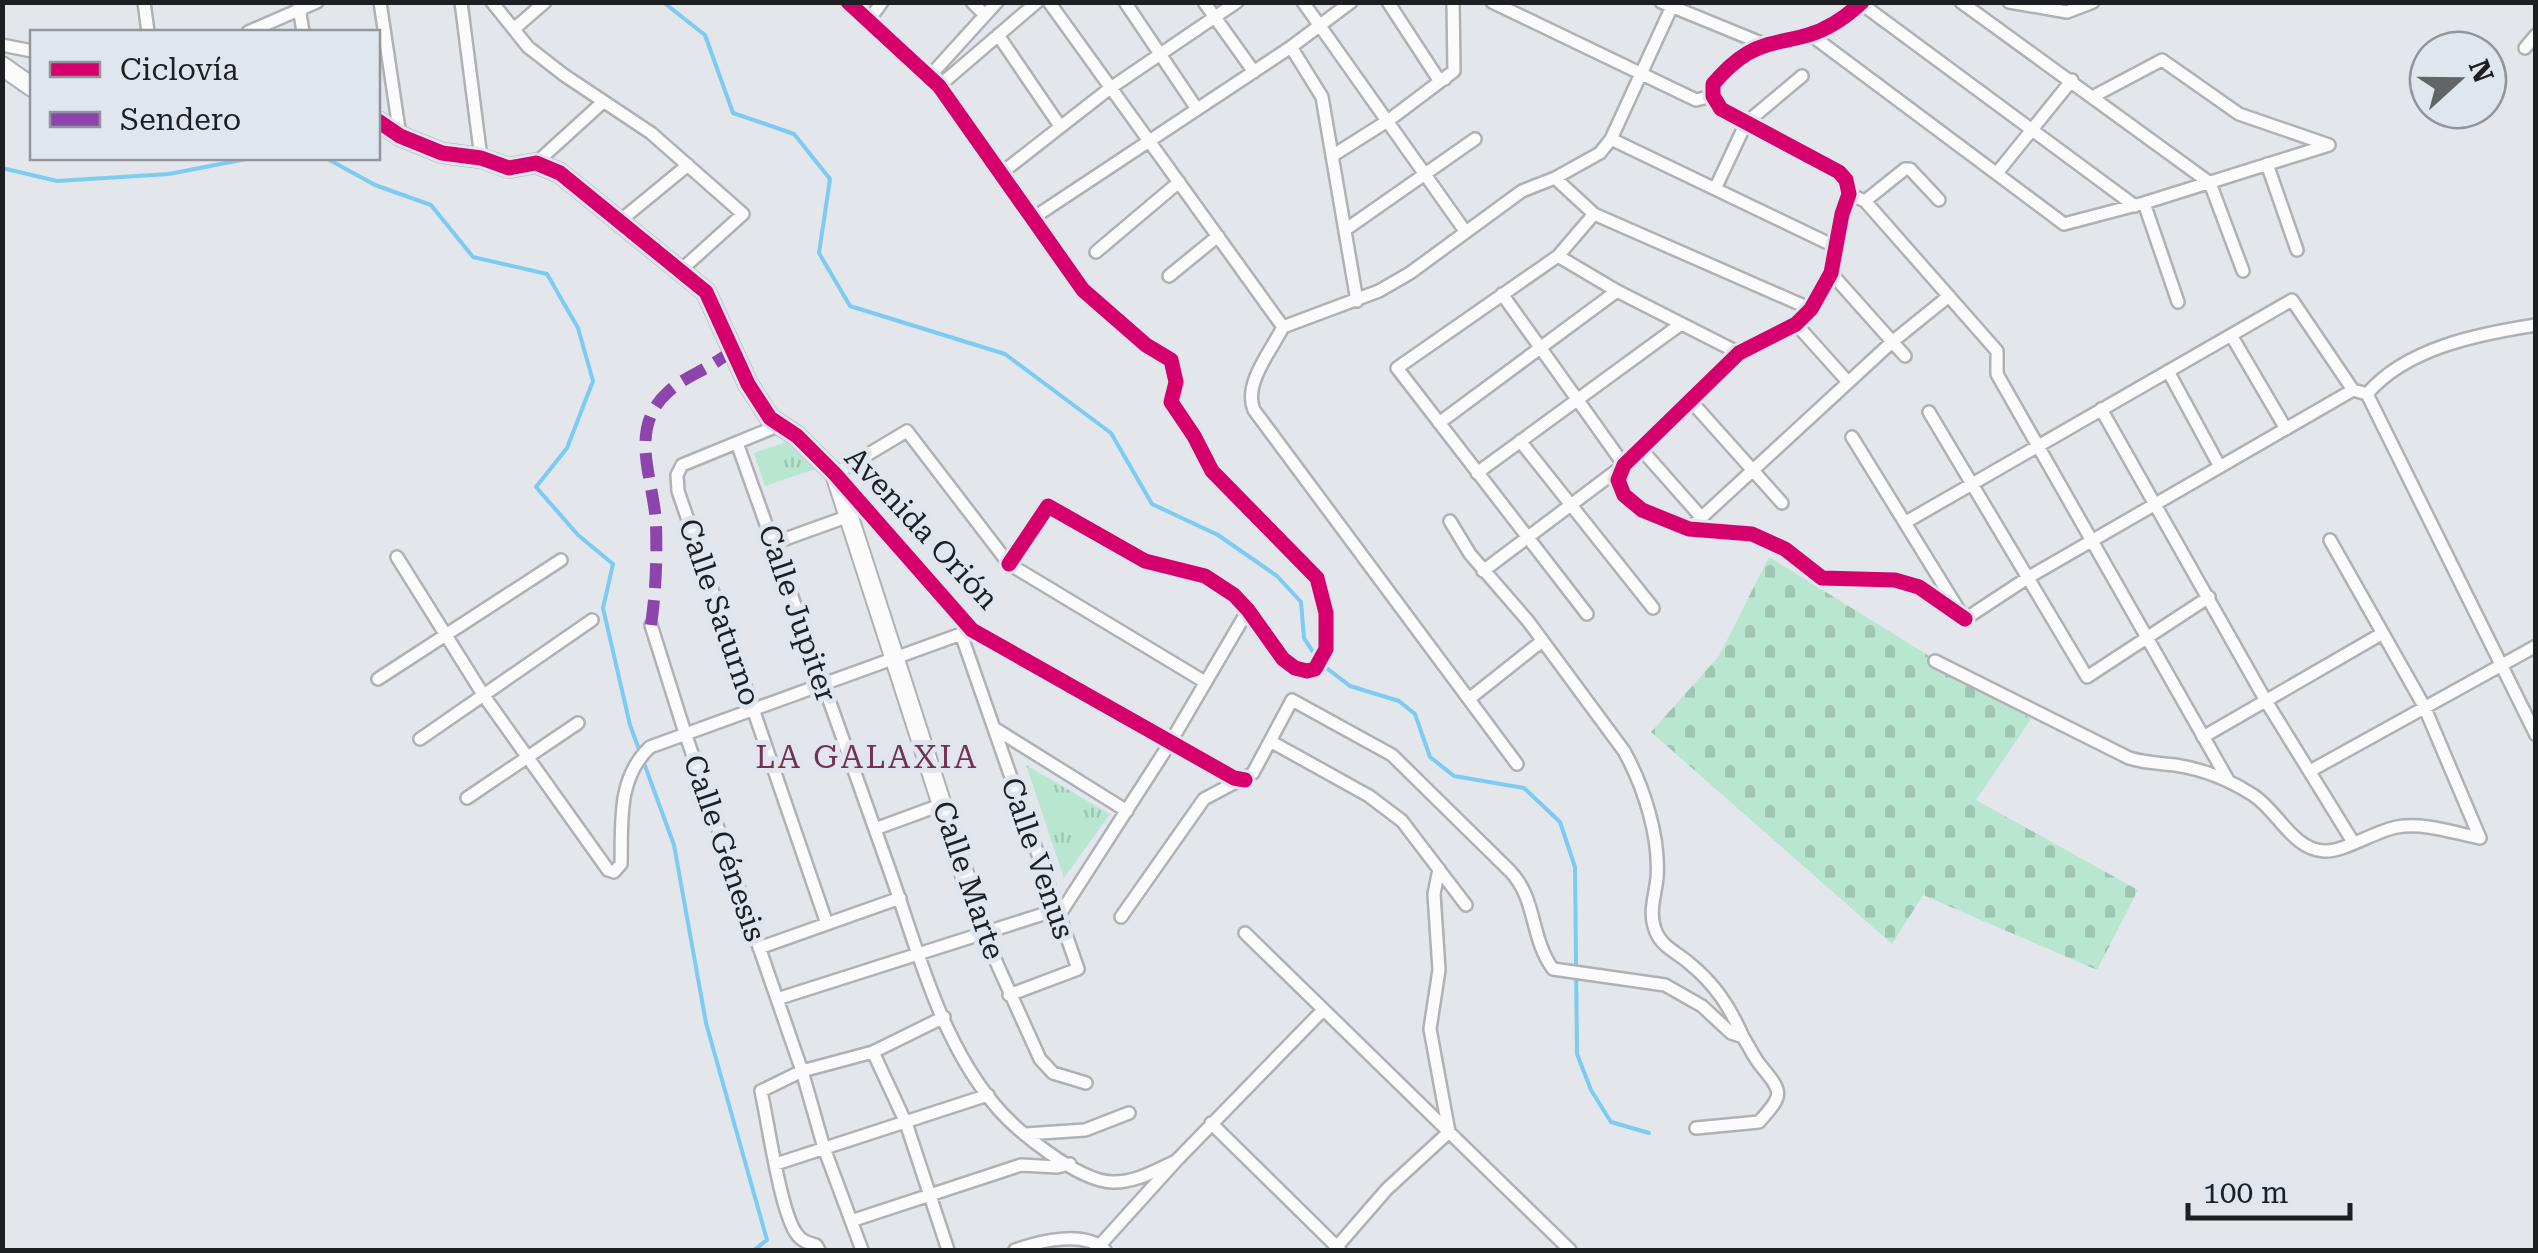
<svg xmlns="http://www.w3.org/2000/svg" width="2538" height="1253" font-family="'Roboto Serif',serif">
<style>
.grass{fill:url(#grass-tufts)}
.cemetery{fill:url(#cemetery-stones)}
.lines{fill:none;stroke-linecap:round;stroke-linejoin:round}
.stream{stroke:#7ccbf3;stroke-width:4}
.street-casing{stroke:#afb1b4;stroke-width:16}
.secondary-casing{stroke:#afb1b4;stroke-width:22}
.street{stroke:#fbfbfc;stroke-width:11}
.secondary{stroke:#fbfbfc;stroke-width:18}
.quiet{stroke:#8e44ad;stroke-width:12;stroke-dasharray:25 12;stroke-linecap:butt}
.cycleway-casing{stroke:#e0e6ed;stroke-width:21}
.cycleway{stroke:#d6006c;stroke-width:15}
.labels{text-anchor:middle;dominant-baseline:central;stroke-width:10;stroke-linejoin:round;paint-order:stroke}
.street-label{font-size:30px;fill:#1d1f22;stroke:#e0e6ed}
.neighbourhood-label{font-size:32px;letter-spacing:2.5px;fill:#75324e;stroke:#e0e6ed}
</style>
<defs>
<pattern id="grass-tufts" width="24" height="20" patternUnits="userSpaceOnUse" patternTransform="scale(2.5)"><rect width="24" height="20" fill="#b9e6d1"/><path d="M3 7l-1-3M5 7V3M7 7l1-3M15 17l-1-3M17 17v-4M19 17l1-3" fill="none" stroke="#9fc5b3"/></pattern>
<pattern id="cemetery-stones" width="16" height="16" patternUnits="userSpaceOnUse" patternTransform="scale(2.5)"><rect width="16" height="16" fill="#b9e6d1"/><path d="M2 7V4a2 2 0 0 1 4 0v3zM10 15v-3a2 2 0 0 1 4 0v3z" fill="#9fc5b3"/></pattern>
</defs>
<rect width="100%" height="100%" fill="#e3e6ea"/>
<path class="grass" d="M 786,442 L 819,468 L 765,486 L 754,453 Z
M 1026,765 L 1110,814 L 1064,878 Z"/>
<path class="cemetery" d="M 1769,557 L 2031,719 L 1976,800 L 2138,890 L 2097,970 L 1923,895 L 1892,944 L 1651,732 L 1719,656 Z"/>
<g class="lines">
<path class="stream" d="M 663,2 L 705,35 L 733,113 L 794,134 L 830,179 L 819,253 L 850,306 L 1005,354 L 1111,433 L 1152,504 L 1218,535 L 1277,576 L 1301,602 L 1304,638 L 1320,663 L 1350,686 L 1399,701 L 1415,714 L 1430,757 L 1454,776 L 1524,788 L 1560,822 L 1575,867 L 1577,1054 L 1591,1090 L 1611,1122 L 1649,1133
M 326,158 L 375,185 L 431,205 L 473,257 L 547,274 L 578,328 L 593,381 L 567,448 L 536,487 L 578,535 L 613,564 L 603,608 L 630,725 L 674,845 L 706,1023 L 767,1240 L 754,1250
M 2,168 L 57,181 L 169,174 L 251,158"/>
<g class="street-casing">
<path id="street" d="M 144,2 L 148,32
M 380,2 L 400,136
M 461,2 L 481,158
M 492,2 L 528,47 L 564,75 L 651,133 L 743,214 L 681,270
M 848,2 L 939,86 L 1083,290 L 1146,345 L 1171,360 L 1176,382 L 1171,402 L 1194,436 L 1212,471 L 1317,578 L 1326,613 L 1326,649 L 1315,669 L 1307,671 L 1295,668 L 1283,659 L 1248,610 L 1234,595 L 1205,576 L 1145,561 L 1048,506 L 1009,564
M 972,2 L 985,15
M 1049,2 L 1283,327
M 1125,2 L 1197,109
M 1204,2 L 1254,72
M 1303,2 L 1465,231
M 1388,2 L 1437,77 L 1445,79
M 1492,2 L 1696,100 L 1713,96
M 1661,2 L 1766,45
M 1859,2 L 2135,206
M 1862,2 C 1846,17 1829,29 1808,35 C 1788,41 1767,42 1748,53 C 1734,61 1724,72 1713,84 L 1713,96 L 1721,109 L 1839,172 L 1846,180 L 1849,194 L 1842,214 L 1831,273 L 1811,309 L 1796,324 L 1739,353 L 1624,465 L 1618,480 L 1624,495 L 1642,510 L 1689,529 L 1752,534 L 1785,549 L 1822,578 L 1895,580 L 1919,587 L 1965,619
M 1961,2 L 2210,183 L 2243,271
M 2009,2 L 2067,12 L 2093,2
M 299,7 L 303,32
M 869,20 L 882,2
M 514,29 L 545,2
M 248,32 L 317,2
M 998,35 L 1060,126
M 1811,35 L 2064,224 L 2144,203 L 2329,145
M 2,45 L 32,51
M 1291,47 L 1322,97 L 1357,301
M 2525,48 L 2536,35
M 929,77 L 997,2
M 939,86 L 1037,2
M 2094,96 L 2162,60 L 2239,114 L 2329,145
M 1611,139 L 1834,246
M 1332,156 L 1389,120 L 1454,71 L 1453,2
M 536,163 L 603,102
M 2267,164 L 2297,250
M 1997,173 L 2072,80
M 1000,174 L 1109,89 L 1237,2
M 1555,178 L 1594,214 L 1811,309
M 1715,189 L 1746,123 L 1802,76
M 1849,194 L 1865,201 L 1997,351 L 1997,374 L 2228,780
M 1865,201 L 1905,169 L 1910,169 L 1939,200
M 2144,203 L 2178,302
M 1033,218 L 1291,47 L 1351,2
M 621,220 L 688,165
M 1345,230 L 1475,139
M 1096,252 L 1179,182
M 1558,256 L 1617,291 L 1739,353
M 1831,273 L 1905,356
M 1169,276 L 1218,236
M 1796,324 L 1848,382
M 2231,335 L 2286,429
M 2168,371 L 2220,467
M 2367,394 C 2406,348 2478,334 2536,325
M 1690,400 L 1782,503
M 2101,409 L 2266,701 L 2353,842
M 1929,412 L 2087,677 L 2209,597
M 1439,423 L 1617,291
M 780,425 L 682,465 L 677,475 L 678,491 L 827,924
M 1852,437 L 1960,612
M 1520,441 L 1653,608
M 737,443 C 788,583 837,723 887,863 C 916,943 938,1037 994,1104 C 1015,1130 1078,1181 1112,1182 C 1135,1183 1156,1170 1176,1161
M 1641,449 L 1702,518
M 1477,473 L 1681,324
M 1450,521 L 1470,554 L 1528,621 L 1624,751 C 1644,787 1660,837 1657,878 C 1655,897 1648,913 1656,932 C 1662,947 1678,953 1689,963 C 1715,984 1730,1007 1743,1037
M 1906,522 L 2292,300 L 2353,390 L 2367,394 L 2536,735
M 1689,529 L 1892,342 L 1949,296
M 2330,540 L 2424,706 L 2480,838
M 774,543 L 849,516
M 397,557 L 484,696 L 608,870 L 614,872 L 621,864 C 622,822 617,778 650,747 L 972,630
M 1483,571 L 1624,465 L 1502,294
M 1587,614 L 1397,368 L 1558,256 L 1594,214
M 1965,619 L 2029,577 L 2353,390
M 651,625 L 685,733 L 802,1071 L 824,1148 L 862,1250
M 961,634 L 1078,969 L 1009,995
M 1935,661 L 2129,758 C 2145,763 2159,763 2175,765 C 2202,769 2230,780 2253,795 C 2278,811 2292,849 2324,851 C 2344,852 2375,831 2397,827 C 2424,822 2454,833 2480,838
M 378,679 L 561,560
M 1205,682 L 1009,564 L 907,431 L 835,474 L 972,630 L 1234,778 L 1245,780
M 1469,699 L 1542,641
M 994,728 L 1127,811
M 2203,737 L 2383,633
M 420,739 L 592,620
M 1270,741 L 1369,796 L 1402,821 L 1466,905
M 1517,764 L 1254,410 C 1243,384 1271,351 1283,327 L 1379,291 L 1410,273 L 1522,191 L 1555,178 L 1600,153 L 1611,139 L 1674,2
M 2310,771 L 2536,646
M 467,798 L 578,723
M 875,829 L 943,804
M 1058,917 L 1170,743 L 1248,610
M 1121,917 L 1204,799 L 1253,773 L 1292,700 L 1392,755 L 1510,871 C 1537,899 1530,938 1553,969 L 1665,985 L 1702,1006 L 1731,1033 L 1743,1037 C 1749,1046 1754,1058 1761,1066 C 1783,1093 1784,1094 1759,1122 L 1696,1128
M 1245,933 L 1570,1250
M 984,935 L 1040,1059 L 1053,1073 L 1086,1083
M 759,948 L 900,898
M 777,999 L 1056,910
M 873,1052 L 906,1123 L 948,1250
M 1211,1123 L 1340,1250
M 1026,1134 L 1085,1130 L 1129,1113
M 776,1164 L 988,1095
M 851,1221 L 1021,1165 L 1057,1167 L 1070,1164
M 1100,1245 L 1176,1161 L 1323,1010
M 819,1250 L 816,1245 C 808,1243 801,1241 796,1233 C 780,1210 768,1122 761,1091 L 802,1071 L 873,1052 L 944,1017
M 1015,1250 C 1040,1241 1084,1230 1105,1250
M 1334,1250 L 1387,1189 L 1449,1132 L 1430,1029 L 1439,970 L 1434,894 L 1439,869"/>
</g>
<g class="secondary-casing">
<path id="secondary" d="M 2,66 L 32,87
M 378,121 L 400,136 L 442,153 L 481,158 L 509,168 L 536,163 L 560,173 L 706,292 L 748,384 L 770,418 L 797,436 L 835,474 L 984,935"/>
</g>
<use href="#street" class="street"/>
<use href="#secondary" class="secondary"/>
<path class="quiet" d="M 651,625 C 656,591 657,558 656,524 C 654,479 627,429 668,392 C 684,376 713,368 732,350"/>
<g class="cycleway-casing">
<path id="cycleway" d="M 848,2 L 939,86 L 1083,290 L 1146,345 L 1171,360 L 1176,382 L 1171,402 L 1194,436 L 1212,471 L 1317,578 L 1326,613 L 1326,649 L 1315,669 L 1307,671 L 1295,668 L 1283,659 L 1248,610 L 1234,595 L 1205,576 L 1145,561 L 1048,506 L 1009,564
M 1862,2 C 1846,17 1829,29 1808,35 C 1788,41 1767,42 1748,53 C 1734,61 1724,72 1713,84 L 1713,96 L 1721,109 L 1839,172 L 1846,180 L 1849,194 L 1842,214 L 1831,273 L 1811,309 L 1796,324 L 1739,353 L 1624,465 L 1618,480 L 1624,495 L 1642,510 L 1689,529 L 1752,534 L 1785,549 L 1822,578 L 1895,580 L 1919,587 L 1965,619
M 378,121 L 400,136 L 442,153 L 481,158 L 509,168 L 536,163 L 560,173 L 706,292 L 748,384 L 770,418 L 797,436 L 835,474 L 972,630 L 1234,778 L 1245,780"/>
</g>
<use href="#cycleway" class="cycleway"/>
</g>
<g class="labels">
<g class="street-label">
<text transform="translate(922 528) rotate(47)">Avenida Orión</text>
<text transform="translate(720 612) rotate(71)">Calle Saturno</text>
<text transform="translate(798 613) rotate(71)">Calle Jupiter</text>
<text transform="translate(725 848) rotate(71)">Calle Génesis</text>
<text transform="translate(1038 858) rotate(71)">Calle Venus</text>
<text transform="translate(969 880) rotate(71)">Calle Marte</text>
</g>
<g class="neighbourhood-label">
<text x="867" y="757">LA GALAXIA</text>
</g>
</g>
<rect width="2538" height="1253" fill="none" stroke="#1d1f22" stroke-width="10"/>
<rect x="30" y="30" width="350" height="130" fill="#e0e6ed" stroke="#92969c" stroke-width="2.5"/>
<rect x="50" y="62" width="50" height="15" fill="#d6006c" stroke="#92969c" stroke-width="2.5"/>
<text x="120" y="80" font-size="30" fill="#1d1f22">Ciclovía</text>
<rect x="50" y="112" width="50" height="15" fill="#8e44ad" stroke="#92969c" stroke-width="2.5"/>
<text x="120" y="130" font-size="30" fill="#1d1f22">Sendero</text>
<g transform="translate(2458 80) rotate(69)"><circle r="48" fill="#e0e6ed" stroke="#92969c" stroke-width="2.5"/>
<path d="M0-8L18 38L0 25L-18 38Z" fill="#626568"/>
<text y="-15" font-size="28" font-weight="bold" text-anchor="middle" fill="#1d1f22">N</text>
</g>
<path d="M2188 1203v15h162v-15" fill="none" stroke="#1d1f22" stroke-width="5"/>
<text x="2203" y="1203" font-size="30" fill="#1d1f22" stroke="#e0e6ed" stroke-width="8" paint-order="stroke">100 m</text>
</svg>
